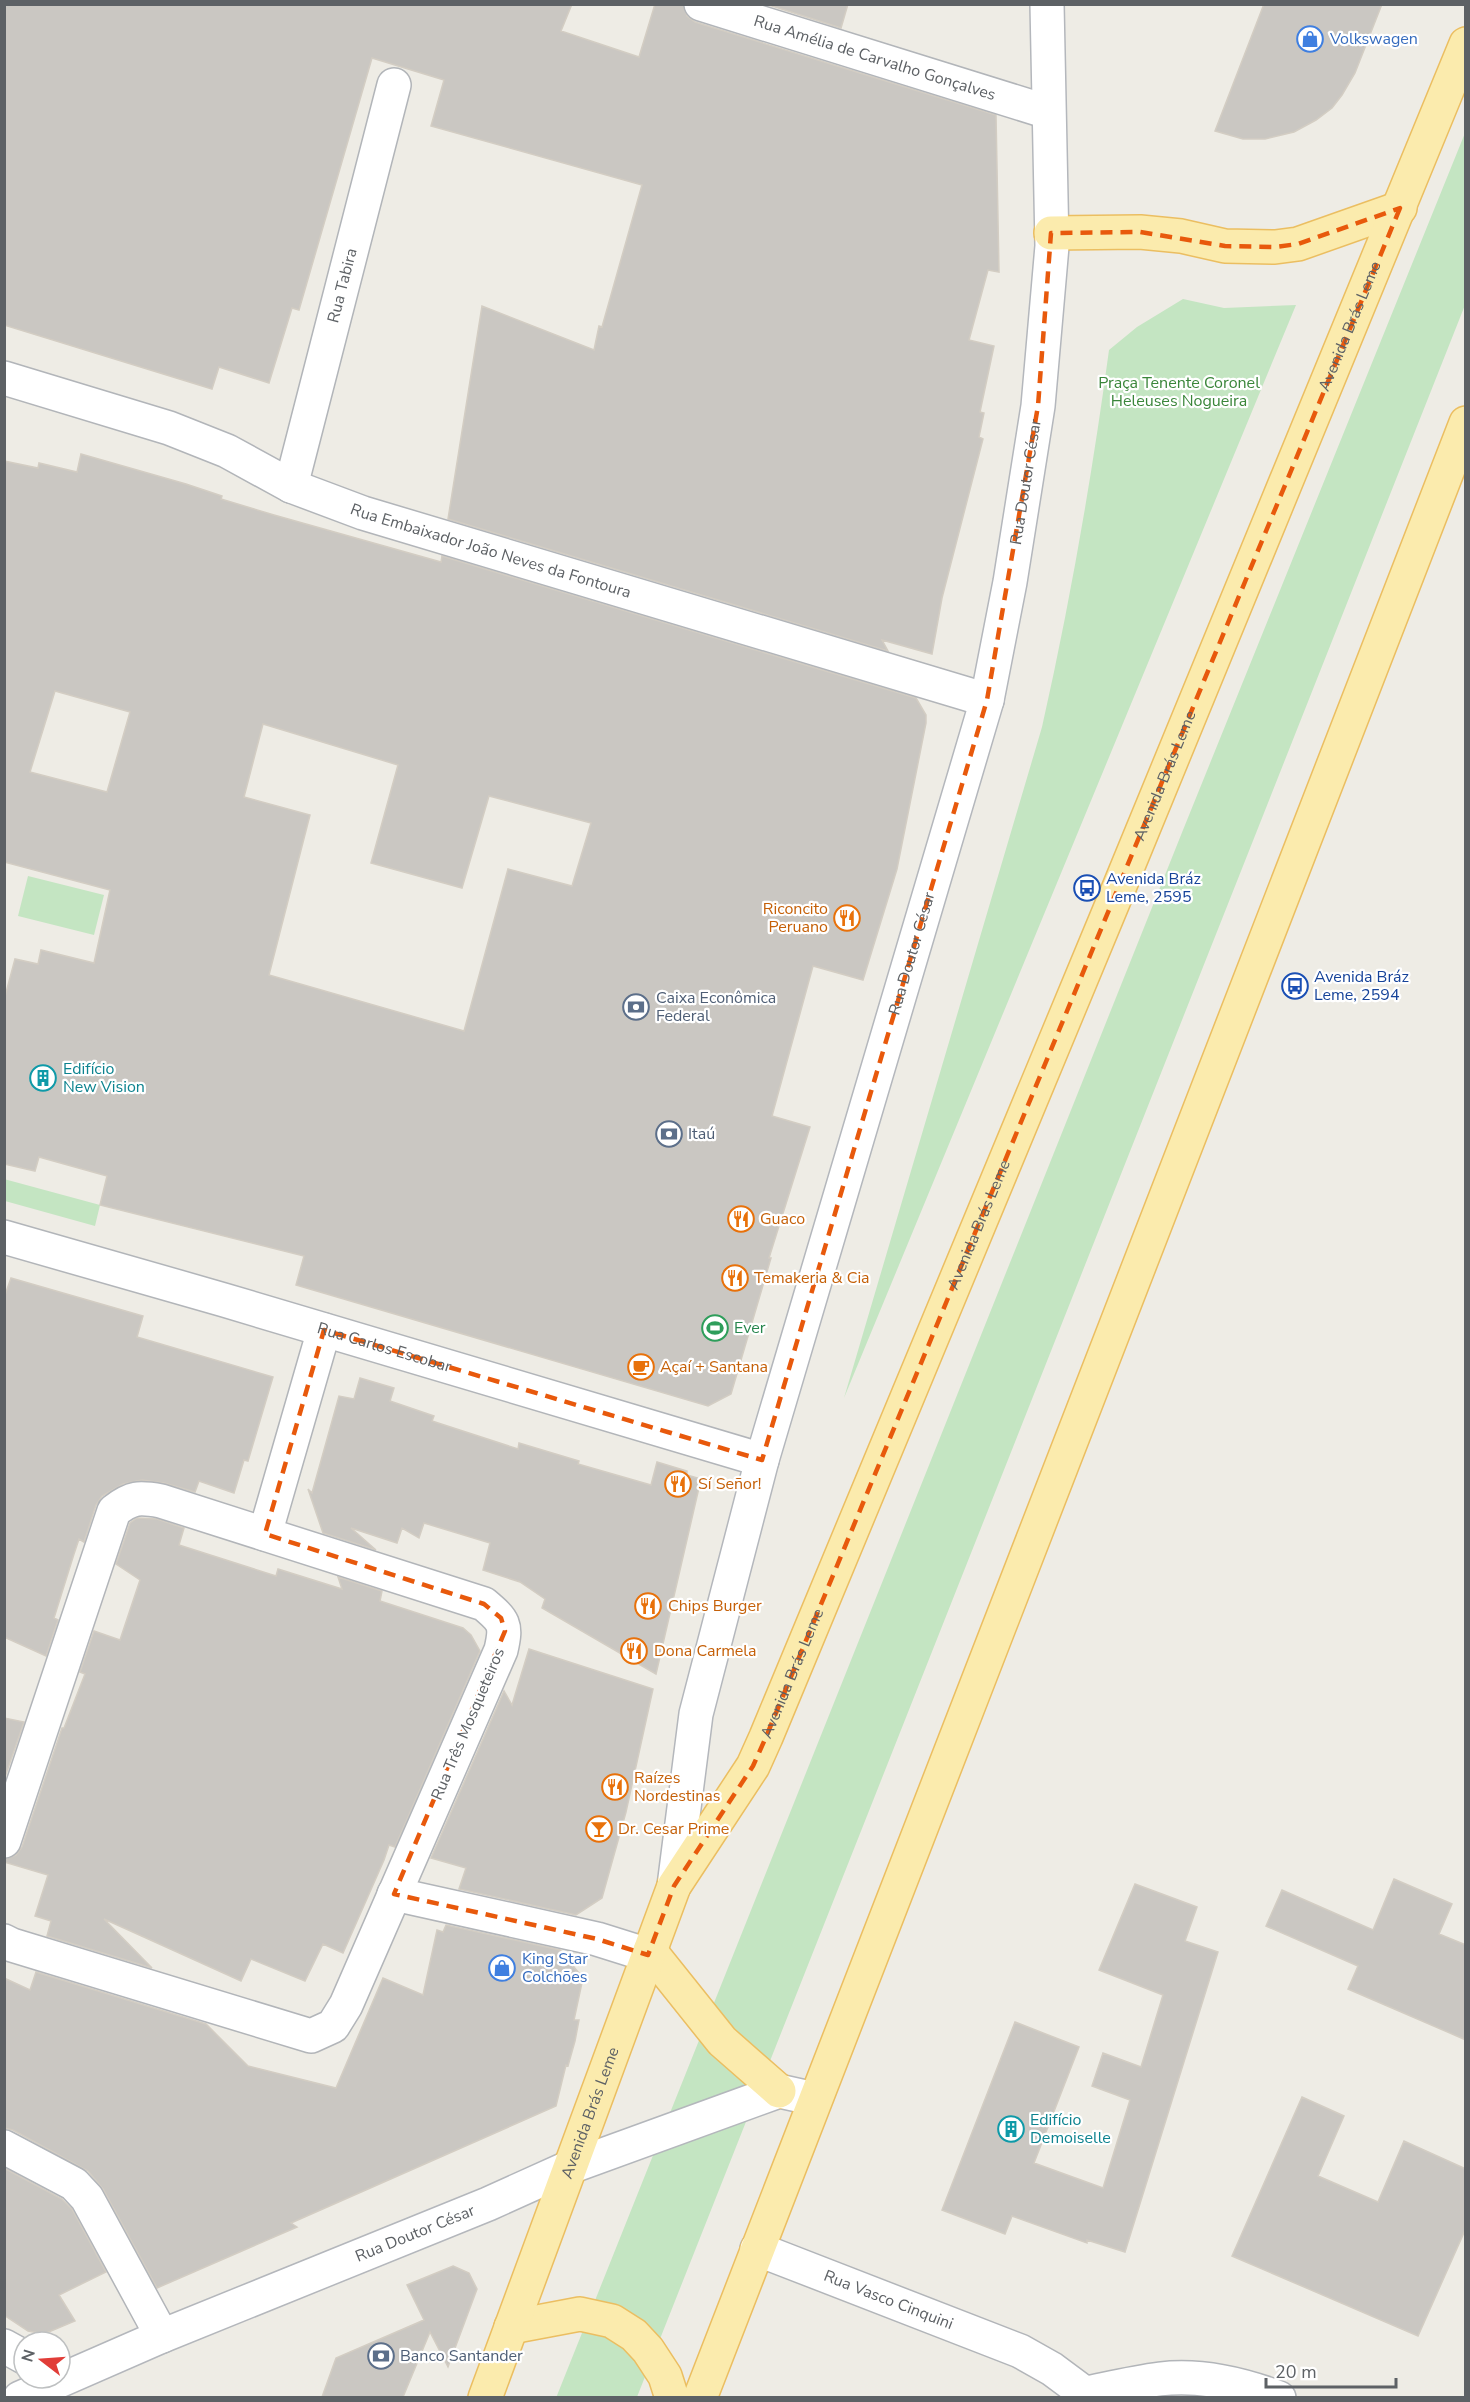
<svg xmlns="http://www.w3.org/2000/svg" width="1470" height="2402" font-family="'Nunito Sans',sans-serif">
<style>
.green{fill:#c4e5c2}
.building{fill:#cac7c2;stroke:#d3cdc3;stroke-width:1.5;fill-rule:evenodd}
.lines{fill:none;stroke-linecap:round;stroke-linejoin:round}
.street-casing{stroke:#b2b5b9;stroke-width:36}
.secondary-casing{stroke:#b4b7bc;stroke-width:36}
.primary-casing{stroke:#ebbe61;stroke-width:36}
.street{stroke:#fff;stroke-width:33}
.secondary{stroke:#fff;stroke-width:33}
.primary{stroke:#fbebad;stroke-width:33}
.marked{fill:none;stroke:#e8590c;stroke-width:4.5;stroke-dasharray:12 8;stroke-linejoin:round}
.labels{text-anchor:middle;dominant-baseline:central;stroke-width:4.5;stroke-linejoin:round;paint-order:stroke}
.shop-label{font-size:16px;fill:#366cbe;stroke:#fff;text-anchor:start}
.street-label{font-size:16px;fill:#5d6165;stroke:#fff}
.park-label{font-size:16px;fill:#3a863a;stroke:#fff}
.transit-label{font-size:16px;fill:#164399;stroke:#fff;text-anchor:start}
.food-label{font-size:16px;fill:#c56008;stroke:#fff;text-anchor:start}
.service-label{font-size:16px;fill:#4e5e75;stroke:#fff;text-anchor:start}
.culture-label{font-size:16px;fill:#0d838f;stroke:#fff;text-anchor:start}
.leisure-label{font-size:16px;fill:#27864d;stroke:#fff;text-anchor:start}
</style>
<rect width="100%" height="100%" fill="#eeece5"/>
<path class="green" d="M 1465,133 L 1465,305 L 637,2397 L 556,2398 L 1183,830 Z
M 1183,299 L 1224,308 L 1296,305 L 844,1398 L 1042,727 C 1070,603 1092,476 1109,350 L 1137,327 Z
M 28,876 L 104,895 L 94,935 L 18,916 Z
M 4,1179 L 100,1205 L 95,1226 L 5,1201 Z"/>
<path class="building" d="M 4,4 L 572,4 L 561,31 L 639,57 L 655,4 L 683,4 L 687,16 L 695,22 L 996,115 L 999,272 L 988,270 L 969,340 L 994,346 L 980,412 L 984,413 L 979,437 L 983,439 L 942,598 L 932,654 L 882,640 L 888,651 L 448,519 L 482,306 L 594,350 L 599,326 L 602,327 L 642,185 L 431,126 L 444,80 L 372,58 L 299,310 L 292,308 L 269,383 L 219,367 L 212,389 L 4,325 Z
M 766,4 L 848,4 L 841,28 Z
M 1264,4 L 1382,4 L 1355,73 L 1342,95 L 1332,108 L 1316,120 L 1294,132 L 1265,139 L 1243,139 L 1215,131 Z
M 81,454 L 186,484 L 222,496 L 221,499 L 274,515 L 441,562 L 442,556 L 916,698 L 926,715 L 926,723 L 897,869 L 863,980 L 813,966 L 772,1116 L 810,1127 L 769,1258 L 771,1258 L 731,1394 L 708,1406 L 296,1285 L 304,1256 L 100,1205 L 107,1176 L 39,1157 L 35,1171 L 4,1164 L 4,1000 L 15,959 L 38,964 L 41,950 L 94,963 L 110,890 L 4,862 L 4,461 L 38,468 L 39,463 L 77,472 ZM 55,691 L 130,712 L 107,792 L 30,772 ZM 263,724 L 398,765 L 371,863 L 462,888 L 489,796 L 591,823 L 572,886 L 508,869 L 464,1031 L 269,975 L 310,815 L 244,797 Z
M 11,1278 L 143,1316 L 137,1337 L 273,1377 L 248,1461 L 244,1460 L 234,1493 L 199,1481 L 195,1492 L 164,1483 L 142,1480 L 123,1484 L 102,1496 L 96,1505 L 84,1542 L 79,1539 L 74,1554 L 54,1618 L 58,1620 L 46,1656 L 4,1637 L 4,1298 Z
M 360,1378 L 394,1388 L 390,1401 L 434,1416 L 432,1421 L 518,1449 L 519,1443 L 579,1461 L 578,1464 L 651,1485 L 657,1462 L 687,1471 L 687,1475 L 701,1479 L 656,1674 L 542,1608 L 545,1599 L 520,1582 L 483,1570 L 490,1543 L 424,1523 L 419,1538 L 402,1528 L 397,1543 L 351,1528 L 376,1550 L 323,1533 L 308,1489 L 312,1493 L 339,1396 L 354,1399 Z
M 137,1518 L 157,1519 L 184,1528 L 179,1545 L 276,1576 L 278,1569 L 342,1589 L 338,1577 L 382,1591 L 380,1601 L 463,1628 L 471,1635 L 480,1651 L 395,1847 L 389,1845 L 384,1860 L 343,1953 L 323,1944 L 305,1981 L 251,1959 L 241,1981 L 104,1919 L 152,1968 L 47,1936 L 51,1921 L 35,1916 L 48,1875 L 4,1862 L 4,1859 L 16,1855 L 22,1847 L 62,1728 L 64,1728 L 85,1674 L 80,1672 L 94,1631 L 120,1640 L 140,1580 L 116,1564 L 130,1523 Z
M 529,1649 L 653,1689 L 626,1812 L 602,1898 L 576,1915 L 459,1889 L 466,1868 L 431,1858 L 504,1691 L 512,1705 Z
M 4,1718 L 24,1722 L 4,1780 Z
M 1394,1879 L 1452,1904 L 1439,1934 L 1466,1945 L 1466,2040 L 1348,1989 L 1358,1966 L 1266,1926 L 1282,1890 L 1373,1930 Z
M 1135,1884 L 1197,1907 L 1185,1941 L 1218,1952 L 1125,2252 L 1087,2240 L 1087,2243 L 1012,2216 L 1005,2234 L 942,2210 L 1015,2022 L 1079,2047 L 1034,2163 L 1103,2188 L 1130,2100 L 1092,2086 L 1103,2053 L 1141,2067 L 1163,1995 L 1099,1970 Z
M 446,1925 L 560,1950 L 583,1978 L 574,2020 L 579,2020 L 575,2041 L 568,2066 L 566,2065 L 556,2106 L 291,2223 L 297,2227 L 157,2288 L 103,2189 L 88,2171 L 13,2130 L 4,2128 L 4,1978 L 30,1990 L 36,1972 L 206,2024 L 248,2066 L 336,2088 L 383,1978 L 423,1995 L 437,1930 L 443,1932 Z
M 1302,2097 L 1344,2116 L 1318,2176 L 1378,2202 L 1404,2141 L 1466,2169 L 1466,2228 L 1418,2336 L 1232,2256 Z
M 4,2168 L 62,2199 L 72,2209 L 106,2272 L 59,2295 L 75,2321 L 44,2334 L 28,2331 L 4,2315 Z
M 453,2266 L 469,2273 L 477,2289 L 448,2367 L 430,2332 L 403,2397 L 322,2397 L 336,2358 L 424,2320 L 407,2285 Z"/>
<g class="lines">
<g class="street-casing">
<g id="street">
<path id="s1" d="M 701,4 L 1048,112"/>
<path id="s2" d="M 4,378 L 169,428 L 227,451 L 291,486 L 363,513 L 987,700"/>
<path id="s3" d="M 291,486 L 394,85"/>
<path id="s4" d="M 4,1237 L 224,1300 L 762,1460"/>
<path d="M 265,1534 L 324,1330"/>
<path d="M 4,1841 L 114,1511 C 132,1497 139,1497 161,1501 L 484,1604 C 504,1621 507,1624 501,1650 L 346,2005 L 333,2026 L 311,2036 L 12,1945 L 4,1941"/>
<path d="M 394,1894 L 597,1939 L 648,1955"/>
<path d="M 4,2147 L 74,2184 L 87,2198 L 162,2336"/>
<path id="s5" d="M 757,2249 L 1020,2351 L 1052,2369 L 1091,2398"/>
<path d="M 4,2346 L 24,2357"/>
<path d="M 1087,2393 C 1111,2388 1136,2382 1160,2379 C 1200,2374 1242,2384 1279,2398"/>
</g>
</g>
<g class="secondary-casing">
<g id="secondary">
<path id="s6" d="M 674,1886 L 696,1714 L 762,1460 L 987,700 L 1010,582 L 1038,406 L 1052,246 L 1047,4"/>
<path id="s7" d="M 20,2398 L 162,2336 L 488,2204 L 570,2167 L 779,2091 L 815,2099"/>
</g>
</g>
<g class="primary-casing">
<g id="primary">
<path d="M 1051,233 L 1140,232 L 1181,236 L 1225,246 L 1275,247 L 1298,244 L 1400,208"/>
<path d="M 650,1951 L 722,2041 L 779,2091"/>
<path d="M 511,2327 L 580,2314 L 612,2321 L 634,2335 L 648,2350 L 665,2376 L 672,2398"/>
<path id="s8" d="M 485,2398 L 674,1886 L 753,1766 L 766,1737 L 1116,895 L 1466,44"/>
<path d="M 700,2398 L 1466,423"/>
</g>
</g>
<use href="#street" class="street"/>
<use href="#secondary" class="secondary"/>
<use href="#primary" class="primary"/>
</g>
<path class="marked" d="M 1400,208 L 766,1737 L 753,1766 L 674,1886 L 648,1955 L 597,1939 L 394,1894 L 505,1631 L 501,1618 L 484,1604 L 265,1534 L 324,1330 L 762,1460 L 987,700 L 1038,406 L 1051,233 L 1140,232 L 1225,246 L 1275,247 L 1298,244 Z"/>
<defs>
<g id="shop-ring" transform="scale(1.35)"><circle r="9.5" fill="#fff" stroke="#3f7fe0" stroke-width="1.5"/><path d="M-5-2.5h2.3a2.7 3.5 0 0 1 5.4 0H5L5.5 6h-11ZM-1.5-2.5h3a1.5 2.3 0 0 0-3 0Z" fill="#3f7fe0"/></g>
<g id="bus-ring" transform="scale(1.35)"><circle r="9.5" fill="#fff" stroke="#1a4fb4" stroke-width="1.5"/><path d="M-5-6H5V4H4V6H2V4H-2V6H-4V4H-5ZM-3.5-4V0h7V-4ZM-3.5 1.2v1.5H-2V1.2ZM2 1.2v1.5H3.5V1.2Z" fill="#1a4fb4"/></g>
<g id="restaurant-ring" transform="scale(1.35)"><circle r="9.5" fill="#fff" stroke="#e8710a" stroke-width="1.5"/><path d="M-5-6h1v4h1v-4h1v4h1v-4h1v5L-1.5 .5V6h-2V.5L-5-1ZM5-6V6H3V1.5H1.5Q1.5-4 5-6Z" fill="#e8710a"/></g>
<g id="bank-ring" transform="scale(1.35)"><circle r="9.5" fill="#fff" stroke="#5c6f8a" stroke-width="1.5"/><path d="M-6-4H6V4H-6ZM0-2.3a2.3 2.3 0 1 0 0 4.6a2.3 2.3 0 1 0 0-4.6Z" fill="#5c6f8a"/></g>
<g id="building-ring" transform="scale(1.35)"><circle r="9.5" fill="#fff" stroke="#0f9aa8" stroke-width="1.5"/><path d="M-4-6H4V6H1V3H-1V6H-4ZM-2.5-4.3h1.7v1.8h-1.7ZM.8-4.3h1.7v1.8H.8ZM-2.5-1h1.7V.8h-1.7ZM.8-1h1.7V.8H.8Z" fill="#0f9aa8"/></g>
<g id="stadium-ring" transform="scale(1.35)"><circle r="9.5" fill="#fff" stroke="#2e9e5b" stroke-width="1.5"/><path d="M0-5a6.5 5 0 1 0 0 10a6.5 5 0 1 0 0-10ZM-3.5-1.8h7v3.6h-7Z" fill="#2e9e5b"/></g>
<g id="cafe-ring" transform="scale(1.35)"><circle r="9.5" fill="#fff" stroke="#e8710a" stroke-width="1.5"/><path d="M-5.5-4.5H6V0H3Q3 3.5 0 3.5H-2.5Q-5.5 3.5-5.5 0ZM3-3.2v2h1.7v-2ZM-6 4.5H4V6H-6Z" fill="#e8710a"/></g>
<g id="bar-ring" transform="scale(1.35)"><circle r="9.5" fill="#fff" stroke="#e8710a" stroke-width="1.5"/><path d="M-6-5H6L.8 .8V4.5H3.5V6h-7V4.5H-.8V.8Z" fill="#e8710a"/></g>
</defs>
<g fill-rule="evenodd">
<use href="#shop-ring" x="1310" y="39"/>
<use href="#bus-ring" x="1087" y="888"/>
<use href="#restaurant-ring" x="847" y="918"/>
<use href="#bus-ring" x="1295" y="986"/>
<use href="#bank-ring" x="636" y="1007"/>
<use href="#building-ring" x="43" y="1078"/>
<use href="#bank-ring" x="669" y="1134"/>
<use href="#restaurant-ring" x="741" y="1219"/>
<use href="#restaurant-ring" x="735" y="1278"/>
<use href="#stadium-ring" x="715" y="1328"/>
<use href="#cafe-ring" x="641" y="1367"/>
<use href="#restaurant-ring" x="678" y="1484"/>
<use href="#restaurant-ring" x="648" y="1606"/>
<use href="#restaurant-ring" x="634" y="1651"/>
<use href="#restaurant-ring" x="615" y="1787"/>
<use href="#bar-ring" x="599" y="1829"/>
<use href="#shop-ring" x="502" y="1968"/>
<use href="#building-ring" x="1011" y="2129"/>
<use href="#bank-ring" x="381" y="2356"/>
</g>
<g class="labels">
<g class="shop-label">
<text x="1330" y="39">Volkswagen</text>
<text x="522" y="1959">King Star<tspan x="522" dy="18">Colchões</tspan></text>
</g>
<g class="street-label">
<text stroke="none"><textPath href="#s1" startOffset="182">Rua Amélia de Carvalho Gonçalves</textPath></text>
<text stroke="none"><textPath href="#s3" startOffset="207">Rua Tabira</textPath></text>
<text stroke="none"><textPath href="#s8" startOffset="2248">Avenida Brás Leme</textPath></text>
<text stroke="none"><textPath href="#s6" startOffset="1450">Rua Doutor César</textPath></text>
<text stroke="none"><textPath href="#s2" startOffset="518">Rua Embaixador João Neves da Fontoura</textPath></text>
<text stroke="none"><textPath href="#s8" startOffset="1762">Avenida Brás Leme</textPath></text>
<text stroke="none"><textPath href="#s6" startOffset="964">Rua Doutor César</textPath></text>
<text stroke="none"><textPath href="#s8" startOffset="1276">Avenida Brás Leme</textPath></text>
<text stroke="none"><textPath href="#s4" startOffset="396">Rua Carlos Escobar</textPath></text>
<text stroke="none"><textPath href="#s8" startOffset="790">Avenida Brás Leme</textPath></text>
<text transform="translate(468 1724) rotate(-67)">Rua Três Mosqueteiros</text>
<text stroke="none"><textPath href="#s8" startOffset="304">Avenida Brás Leme</textPath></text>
<text stroke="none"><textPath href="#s7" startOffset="428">Rua Doutor César</textPath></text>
<text stroke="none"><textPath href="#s5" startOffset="141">Rua Vasco Cinquini</textPath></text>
</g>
<g class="park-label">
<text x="1179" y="383">Praça Tenente Coronel<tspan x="1179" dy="18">Heleuses Nogueira</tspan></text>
</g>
<g class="transit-label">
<text x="1106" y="879">Avenida Bráz<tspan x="1106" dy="18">Leme, 2595</tspan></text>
<text x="1314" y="977">Avenida Bráz<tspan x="1314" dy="18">Leme, 2594</tspan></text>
</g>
<g class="food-label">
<text x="828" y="909" text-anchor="end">Riconcito<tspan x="828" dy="18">Peruano</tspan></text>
<text x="760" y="1219">Guaco</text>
<text x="754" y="1278">Temakeria &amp; Cia</text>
<text x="660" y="1367">Açaí + Santana</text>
<text x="698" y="1484">Sí Señor!</text>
<text x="668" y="1606">Chips Burger</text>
<text x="654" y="1651">Dona Carmela</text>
<text x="634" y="1778">Raízes<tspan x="634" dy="18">Nordestinas</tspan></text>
<text x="618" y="1829">Dr. Cesar Prime</text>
</g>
<g class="service-label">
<text x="656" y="998">Caixa Econômica<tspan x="656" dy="18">Federal</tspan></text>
<text x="688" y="1134">Itaú</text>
<text x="400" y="2356">Banco Santander</text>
</g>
<g class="culture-label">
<text x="63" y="1069">Edifício<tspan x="63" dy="18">New Vision</tspan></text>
<text x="1030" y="2120">Edifício<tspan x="1030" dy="18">Demoiselle</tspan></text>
</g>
<g class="leisure-label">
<text x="734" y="1328">Ever</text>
</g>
</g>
<rect width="1470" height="2402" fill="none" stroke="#5d6165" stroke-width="12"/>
<g transform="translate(42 2360) rotate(287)"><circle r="28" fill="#ffffff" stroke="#bec0c1" stroke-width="1.5"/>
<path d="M0-4.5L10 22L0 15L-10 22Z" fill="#e13d38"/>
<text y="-9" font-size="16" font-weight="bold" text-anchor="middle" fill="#5d6165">N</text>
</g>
<path d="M1266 2378v9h130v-9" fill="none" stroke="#5d6165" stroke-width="3"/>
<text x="1275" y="2378" font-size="18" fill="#5d6165" stroke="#ffffff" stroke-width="4.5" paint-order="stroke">20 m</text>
</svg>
